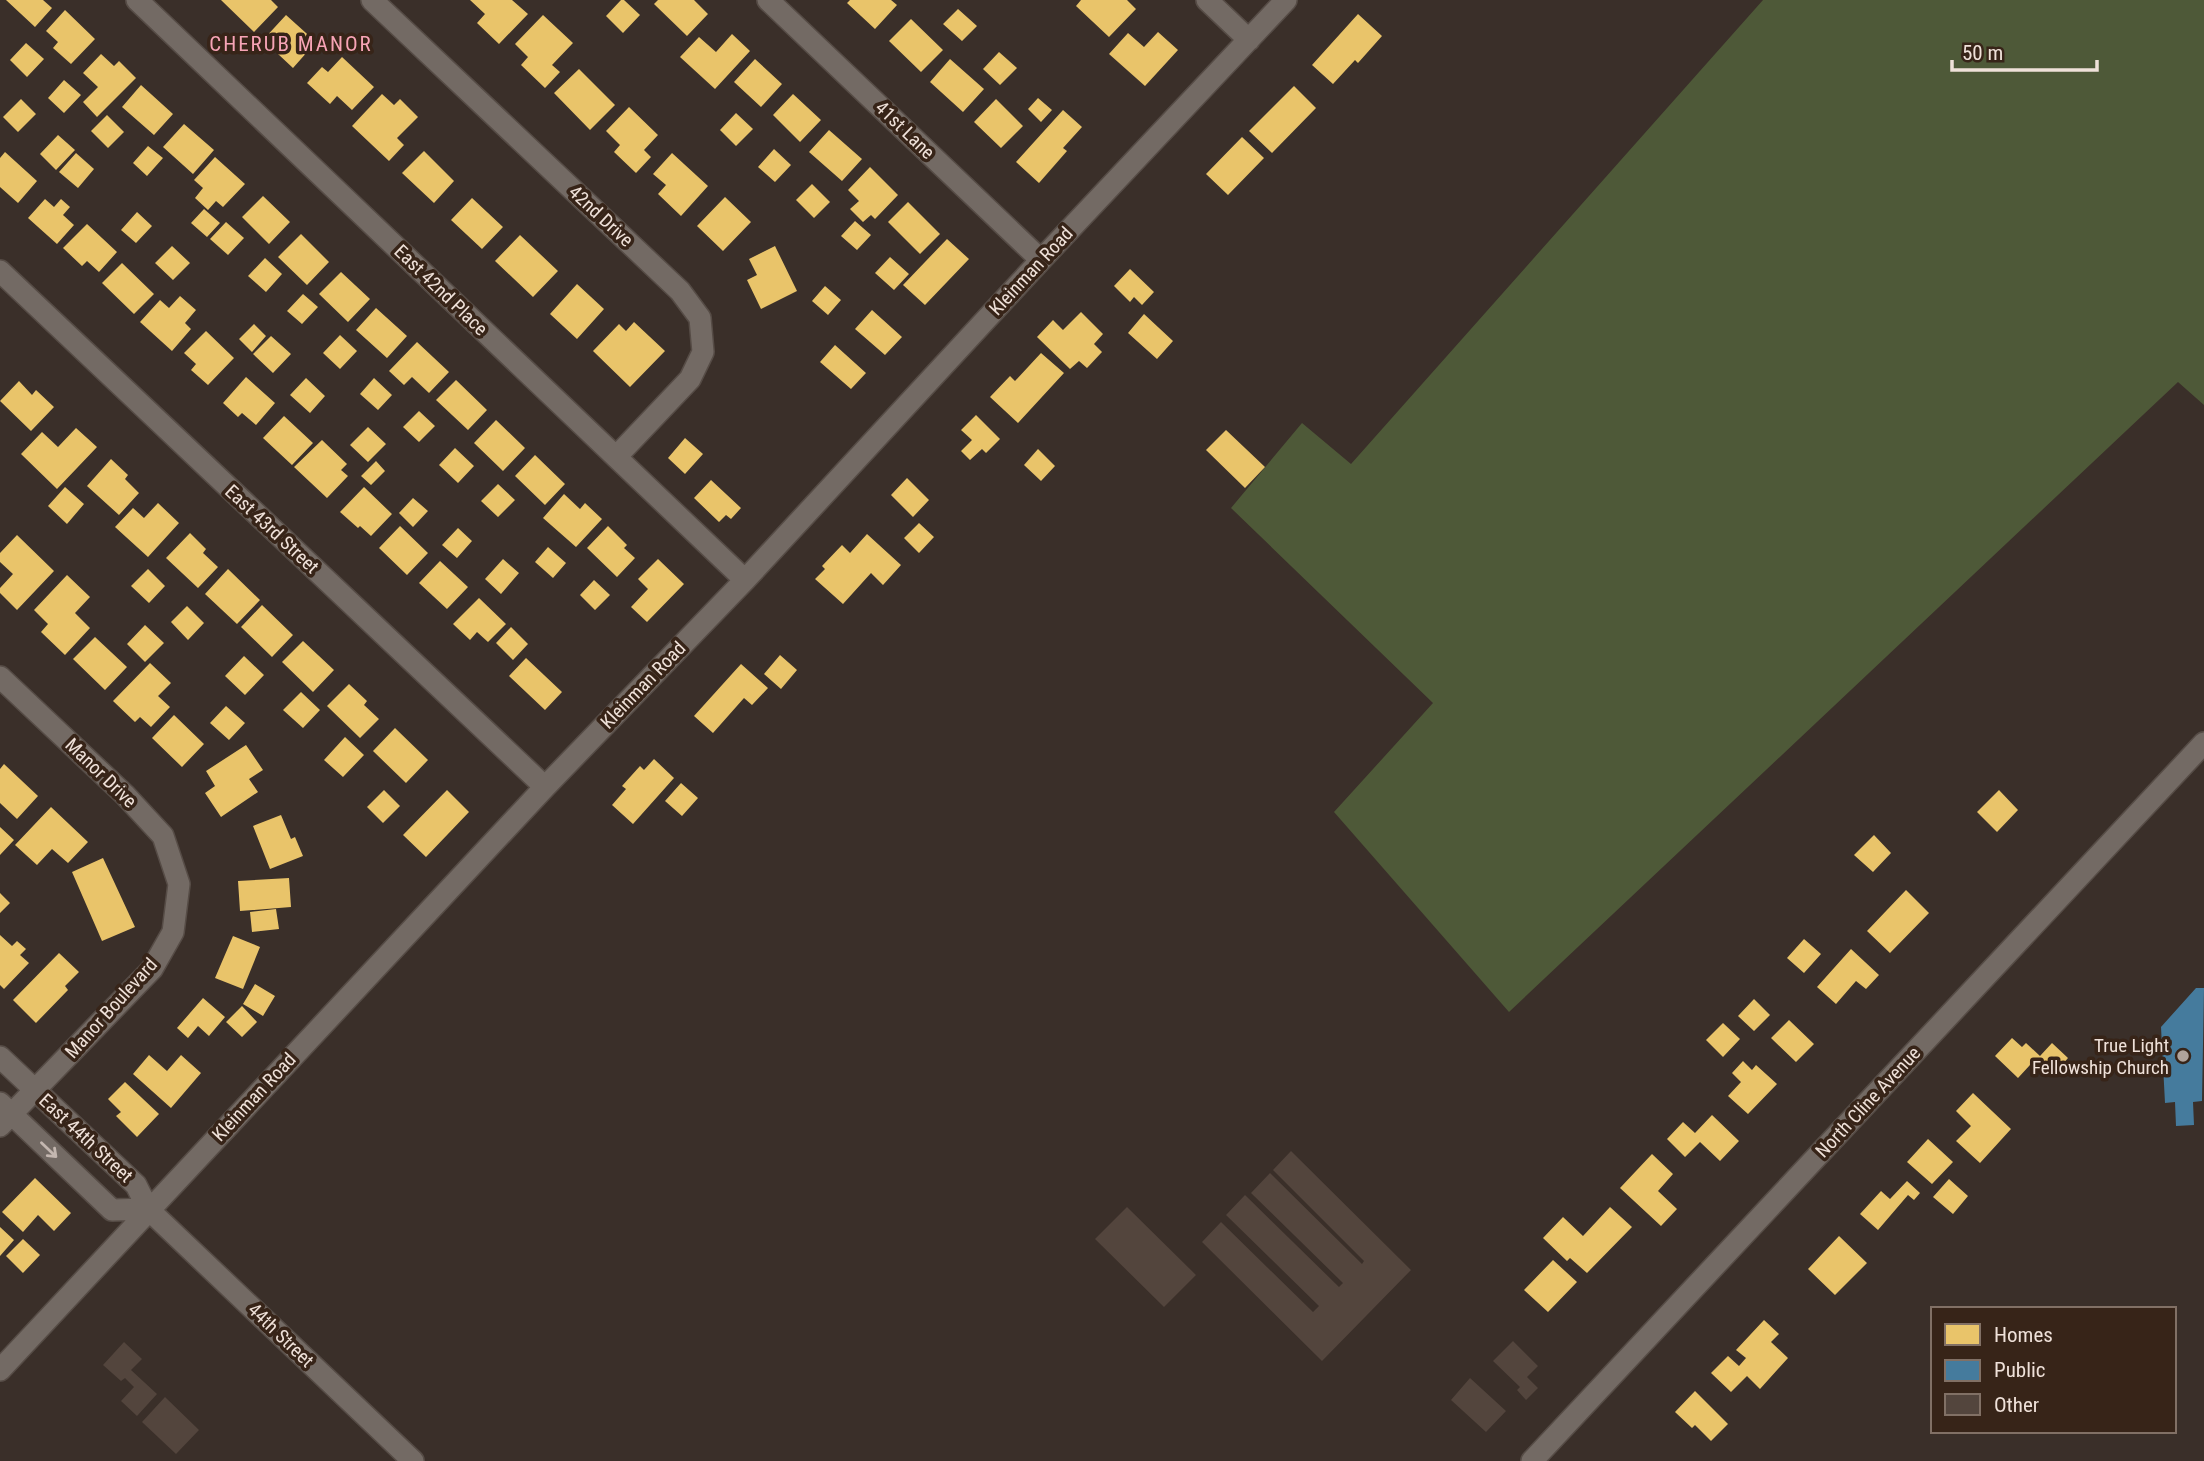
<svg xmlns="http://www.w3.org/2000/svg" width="2204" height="1461" font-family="'Roboto Condensed',sans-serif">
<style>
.green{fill:#4e5938}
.homes{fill:#e9c46a}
.public{fill:#457b9d}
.building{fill:#53453d}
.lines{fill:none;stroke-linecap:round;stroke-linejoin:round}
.minor-casing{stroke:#564c46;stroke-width:24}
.minor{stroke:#736a64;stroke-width:21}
.oneway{stroke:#c4b7b0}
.poi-dot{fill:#b0a39b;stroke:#372418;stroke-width:2.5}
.labels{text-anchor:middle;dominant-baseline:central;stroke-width:7;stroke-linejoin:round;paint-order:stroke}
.street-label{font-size:19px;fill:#efe1d9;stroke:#372418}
.poi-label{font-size:19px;fill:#efe1d9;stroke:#372418;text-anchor:end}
.neighbourhood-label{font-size:21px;letter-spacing:2px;fill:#f7a4b6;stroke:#372418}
</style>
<rect width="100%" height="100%" fill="#3a2f29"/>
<path class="green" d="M 1763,0 L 2204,0 L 2204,405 L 2178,382 L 1509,1012 L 1334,812 L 1433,703 L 1231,508 L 1302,423 L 1351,464 Z"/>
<path class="homes" d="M 6,0 L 43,0 L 52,8 L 35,27 Z
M 221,0 L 271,0 L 278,7 L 254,32 Z
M 470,0 L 512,0 L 528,14 L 499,44 L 477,23 L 485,14 Z
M 621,0 L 624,0 L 640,15 L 623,33 L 606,16 Z
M 658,0 L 694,0 L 708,14 L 687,36 L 654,4 Z
M 850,0 L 891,0 L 897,5 L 875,29 L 847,3 Z
M 1081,0 L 1127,0 L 1136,9 L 1109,37 L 1076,6 Z
M 958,9 L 977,26 L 962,41 L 943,24 Z
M 65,10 L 95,39 L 71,64 L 53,48 L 58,42 L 46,31 Z
M 1358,14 L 1382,36 L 1358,63 L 1355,60 L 1333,84 L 1312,65 Z
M 286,15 L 316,42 L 293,68 L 263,40 Z
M 543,15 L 573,43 L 552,65 L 560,72 L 545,88 L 521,65 L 528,57 L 515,44 Z
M 911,19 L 943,50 L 921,72 L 889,41 Z
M 1158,32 L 1178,50 L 1145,86 L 1109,54 L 1128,33 L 1144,47 Z
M 732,34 L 750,51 L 715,89 L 680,57 L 699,37 L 716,52 Z
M 26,43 L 44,59 L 27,77 L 10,60 Z
M 999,52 L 1017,68 L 1000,85 L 983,69 Z
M 101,54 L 114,66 L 119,61 L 136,78 L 97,117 L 83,102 L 98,87 L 83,73 Z
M 342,57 L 374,87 L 352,110 L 337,96 L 330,104 L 307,83 L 322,67 L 328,72 Z
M 755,59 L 782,84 L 761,107 L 734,82 Z
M 950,59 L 984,89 L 963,112 L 930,82 Z
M 579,69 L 615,105 L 590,130 L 554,93 Z
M 64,80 L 81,95 L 64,113 L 48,98 Z
M 141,85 L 173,114 L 154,135 L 122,107 Z
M 1294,86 L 1316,108 L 1272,153 L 1249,131 Z
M 382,94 L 394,105 L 400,99 L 418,117 L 397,138 L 404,145 L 389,161 L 352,126 Z
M 793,94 L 821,120 L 800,142 L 773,115 Z
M 1038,98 L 1052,110 L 1041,122 L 1028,109 Z
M 21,99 L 36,114 L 18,132 L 3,117 Z
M 996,99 L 1023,126 L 1001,148 L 974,122 Z
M 629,107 L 658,135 L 644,150 L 651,157 L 636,173 L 614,152 L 620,145 L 606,131 Z
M 1063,110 L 1082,127 L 1063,148 L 1067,151 L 1039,183 L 1016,162 Z
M 736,113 L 753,129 L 736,146 L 720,130 Z
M 107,115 L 124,132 L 108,148 L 91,131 Z
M 184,124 L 214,150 L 193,174 L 163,147 Z
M 829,130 L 862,159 L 842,181 L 809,152 Z
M 58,135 L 75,150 L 56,170 L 40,154 Z
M 1242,137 L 1264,158 L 1228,195 L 1206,174 Z
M 148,146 L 163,158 L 147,176 L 133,163 Z
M 774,149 L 791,165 L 775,182 L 758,167 Z
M 424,151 L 454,181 L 434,203 L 402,173 Z
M 5,152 L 37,181 L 18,203 L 0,187 L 0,158 Z
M 76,153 L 94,169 L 78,188 L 59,172 Z
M 672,153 L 708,186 L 681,216 L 658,194 L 666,185 L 653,174 Z
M 215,157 L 245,184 L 223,207 L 216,201 L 208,210 L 195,198 L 203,188 L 194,180 Z
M 870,167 L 898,195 L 875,219 L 871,215 L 863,222 L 850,209 L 859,201 L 848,190 Z
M 812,184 L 830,202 L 814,218 L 796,200 Z
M 263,196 L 290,222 L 269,244 L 242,217 Z
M 725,197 L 751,222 L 723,251 L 697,226 Z
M 472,198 L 503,227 L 482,249 L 451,220 Z
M 45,199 L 54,207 L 61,199 L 70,207 L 63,215 L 74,225 L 57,244 L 28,218 Z
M 908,202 L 940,234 L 920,254 L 888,222 Z
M 204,209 L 220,223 L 207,237 L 191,223 Z
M 137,212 L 152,226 L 136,243 L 121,230 Z
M 855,221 L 871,235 L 857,250 L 841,236 Z
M 226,222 L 244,238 L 228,255 L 210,239 Z
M 87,224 L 117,252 L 99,272 L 87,261 L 82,266 L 63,248 Z
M 301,234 L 329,262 L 307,285 L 278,257 Z
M 520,235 L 558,271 L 533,297 L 495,261 Z
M 947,239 L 969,259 L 925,305 L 903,285 Z
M 172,246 L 190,263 L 173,280 L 155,263 Z
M 775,246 L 797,291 L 761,309 L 747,280 L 757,275 L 749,259 Z
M 890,257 L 909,274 L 894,290 L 875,273 Z
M 265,258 L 282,274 L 266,292 L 248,276 Z
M 122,263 L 154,294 L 134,314 L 102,283 Z
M 1130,269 L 1154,292 L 1142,305 L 1134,297 L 1130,302 L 1114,286 Z
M 341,272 L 370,299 L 348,322 L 319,294 Z
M 577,284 L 604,309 L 577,339 L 550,314 Z
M 825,286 L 841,300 L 828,315 L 812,301 Z
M 303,294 L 318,307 L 302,324 L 287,311 Z
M 180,296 L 196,310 L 185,323 L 191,329 L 172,351 L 140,322 L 160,300 L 169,308 Z
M 376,308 L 407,336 L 387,358 L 356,330 Z
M 872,310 L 902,337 L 885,355 L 855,329 Z
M 1081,312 L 1103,334 L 1094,344 L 1102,352 L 1087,368 L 1079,361 L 1070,369 L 1037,337 L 1053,320 L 1063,330 Z
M 1144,314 L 1173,341 L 1157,359 L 1128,333 Z
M 634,322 L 665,351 L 630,387 L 593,351 L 619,324 L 626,331 Z
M 254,324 L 266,336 L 252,352 L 239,339 Z
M 206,331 L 234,358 L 208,385 L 191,370 L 196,364 L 184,353 Z
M 340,335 L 357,351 L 340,369 L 323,353 Z
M 271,336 L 291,354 L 273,373 L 253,354 Z
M 417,342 L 449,372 L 429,393 L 412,377 L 404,385 L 389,371 Z
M 835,345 L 866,373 L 851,389 L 820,362 Z
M 1041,353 L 1064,373 L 1018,423 L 990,397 L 1010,376 L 1015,381 Z
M 246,377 L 275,403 L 256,425 L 242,413 L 238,417 L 223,403 Z
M 306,378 L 325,396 L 310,413 L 290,395 Z
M 374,378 L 392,395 L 378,410 L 360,394 Z
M 456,380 L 487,410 L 468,430 L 436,400 Z
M 19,381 L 32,395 L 36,390 L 54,407 L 31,431 L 0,401 Z
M 419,411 L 435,426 L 419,442 L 403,427 Z
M 976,415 L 1000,439 L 986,453 L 982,449 L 970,460 L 961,451 L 972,440 L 961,430 Z
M 284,416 L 313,443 L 292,465 L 263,438 Z
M 496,420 L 525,448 L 503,471 L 474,443 Z
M 368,427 L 386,444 L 368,462 L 350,445 Z
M 76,428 L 97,447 L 57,489 L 21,454 L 42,432 L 58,447 Z
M 1226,430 L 1265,467 L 1245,488 L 1206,450 Z
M 685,438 L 703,454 L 685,474 L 668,458 Z
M 322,440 L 347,464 L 341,470 L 348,476 L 327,498 L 294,467 Z
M 455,448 L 474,466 L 458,483 L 439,465 Z
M 1038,449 L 1055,466 L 1041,481 L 1024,465 Z
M 535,455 L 565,484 L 545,505 L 515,476 Z
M 111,459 L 128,475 L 125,479 L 139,493 L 119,515 L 87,486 Z
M 376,461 L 385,471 L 371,485 L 361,476 Z
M 907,478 L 929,500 L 913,517 L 891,495 Z
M 711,480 L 741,508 L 731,519 L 726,515 L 719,522 L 694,498 Z
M 498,484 L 515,500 L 498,517 L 481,501 Z
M 65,487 L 84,504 L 67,524 L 48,506 Z
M 364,487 L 392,514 L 371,536 L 360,526 L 358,528 L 340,512 Z
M 564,494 L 580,509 L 585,503 L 602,519 L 576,547 L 543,518 Z
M 413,498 L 428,511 L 413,527 L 399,513 Z
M 158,503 L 179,523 L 148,557 L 115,527 L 133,508 L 144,518 Z
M 919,523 L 934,537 L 919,553 L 904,538 Z
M 400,526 L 428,553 L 407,575 L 379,548 Z
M 608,526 L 627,545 L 624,548 L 635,558 L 617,577 L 587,548 Z
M 458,528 L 472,541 L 457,558 L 442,545 Z
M 190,533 L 206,549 L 203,553 L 218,567 L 198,588 L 166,558 Z
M 867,534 L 901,565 L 883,585 L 871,573 L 843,604 L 815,579 L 825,569 L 822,566 L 842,545 L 850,553 Z
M 17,535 L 54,571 L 17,610 L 0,593 L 0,588 L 13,574 L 0,562 L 0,553 Z
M 548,547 L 566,563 L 553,578 L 535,562 Z
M 503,559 L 519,573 L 501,594 L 485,579 Z
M 658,559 L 684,584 L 647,622 L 631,607 L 648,589 L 638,579 Z
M 440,561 L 468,587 L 447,609 L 419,583 Z
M 148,569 L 165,586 L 149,603 L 131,586 Z
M 228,569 L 260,600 L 237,624 L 205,594 Z
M 67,575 L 90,597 L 75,613 L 90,628 L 65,655 L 41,632 L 48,624 L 34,610 Z
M 594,580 L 610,595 L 595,610 L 580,595 Z
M 479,598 L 506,624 L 488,642 L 477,632 L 470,640 L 453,624 Z
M 262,605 L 293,635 L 272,657 L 241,627 Z
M 187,606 L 204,623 L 188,640 L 171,622 Z
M 145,625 L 164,643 L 145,662 L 127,644 Z
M 511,627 L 528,644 L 513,660 L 496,643 Z
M 95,637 L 127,667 L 105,690 L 73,659 Z
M 303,641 L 334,670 L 313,692 L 282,662 Z
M 780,655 L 797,670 L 781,689 L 764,674 Z
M 244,656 L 264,675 L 245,695 L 225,676 Z
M 526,658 L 562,692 L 545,710 L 509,676 Z
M 150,663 L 171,683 L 158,696 L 170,707 L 151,727 L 140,717 L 135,722 L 113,701 Z
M 741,664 L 768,688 L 752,705 L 744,698 L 713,733 L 694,716 Z
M 349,684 L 367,701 L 364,705 L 379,719 L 360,738 L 327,706 Z
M 301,692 L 320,710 L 303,728 L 283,710 Z
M 226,706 L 245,723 L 229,740 L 210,723 Z
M 174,715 L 204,744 L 182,767 L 152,738 Z
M 395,728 L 428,760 L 406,783 L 373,751 Z
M 345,737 L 364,755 L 343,777 L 324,760 Z
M 246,745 L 263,770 L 249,779 L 258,792 L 221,817 L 205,793 L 215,786 L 206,771 Z
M 654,759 L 674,778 L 633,824 L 612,805 L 626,789 L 622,786 L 640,766 L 644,770 Z
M 4,764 L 38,796 L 17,819 L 0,803 L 0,769 Z
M 681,783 L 698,798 L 682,816 L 665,801 Z
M 384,790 L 400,806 L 383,823 L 367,807 Z
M 447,790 L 469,812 L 426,857 L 403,835 Z
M 1999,790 L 2018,810 L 1997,832 L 1977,812 Z
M 51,807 L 88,842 L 68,863 L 52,849 L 37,865 L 15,845 Z
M 281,815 L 291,839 L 295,837 L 303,856 L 270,869 L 253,826 Z
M 0,827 L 14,840 L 0,855 Z
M 1874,835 L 1891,853 L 1873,872 L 1854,855 Z
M 103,858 L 135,927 L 102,941 L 72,872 Z
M 289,878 L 291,907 L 240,911 L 238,881 Z
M 1906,890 L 1929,913 L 1890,953 L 1867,931 Z
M 0,893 L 10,903 L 0,913 Z
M 276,909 L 279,929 L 252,932 L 250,912 Z
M 0,935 L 12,946 L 17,941 L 26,949 L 20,955 L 29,963 L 4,989 L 0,985 Z
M 233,936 L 260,947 L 243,989 L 215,978 Z
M 1804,939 L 1821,954 L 1804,973 L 1787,958 Z
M 1851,949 L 1879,975 L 1866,989 L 1856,981 L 1836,1004 L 1817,987 Z
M 59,953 L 79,972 L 65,986 L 68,990 L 36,1023 L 13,1000 Z
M 255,984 L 275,996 L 263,1016 L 243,1004 Z
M 203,998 L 225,1017 L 209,1036 L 198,1026 L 188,1038 L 177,1028 Z
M 1754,999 L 1770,1015 L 1754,1031 L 1738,1016 Z
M 242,1006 L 257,1022 L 242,1037 L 226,1022 Z
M 1789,1020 L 1814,1044 L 1796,1062 L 1771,1038 Z
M 1723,1023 L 1740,1039 L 1723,1057 L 1706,1040 Z
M 2012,1038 L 2022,1047 L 2026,1043 L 2040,1056 L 2052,1043 L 2068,1058 L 2056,1072 L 2045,1061 L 2036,1070 L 2030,1065 L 2018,1078 L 1995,1056 Z
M 149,1055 L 167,1071 L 181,1055 L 201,1073 L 171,1108 L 133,1074 Z
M 1743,1061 L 1752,1070 L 1756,1065 L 1777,1084 L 1748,1114 L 1728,1096 L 1741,1082 L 1732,1073 Z
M 125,1082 L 159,1114 L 137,1137 L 116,1116 L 121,1112 L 108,1099 Z
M 1973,1093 L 2011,1129 L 1980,1163 L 1956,1141 L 1971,1126 L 1956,1111 Z
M 1712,1115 L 1739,1141 L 1720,1161 L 1700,1142 L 1685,1157 L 1667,1139 L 1683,1122 L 1695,1133 Z
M 1928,1139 L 1953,1162 L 1932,1184 L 1907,1162 Z
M 1652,1154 L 1673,1174 L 1658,1191 L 1677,1209 L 1661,1226 L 1620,1188 Z
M 35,1178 L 71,1213 L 54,1231 L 38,1215 L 23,1232 L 2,1212 Z
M 1949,1179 L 1968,1196 L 1953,1214 L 1933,1197 Z
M 1907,1181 L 1920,1193 L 1914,1200 L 1908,1195 L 1878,1230 L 1860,1214 L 1881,1191 L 1890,1199 Z
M 1610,1207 L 1632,1227 L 1587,1273 L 1570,1258 L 1567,1261 L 1543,1238 L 1563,1217 L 1583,1236 Z
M 0,1227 L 14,1240 L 0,1256 Z
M 1839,1236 L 1867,1263 L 1835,1295 L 1808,1269 Z
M 23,1239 L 40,1255 L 23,1273 L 6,1256 Z
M 1553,1260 L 1577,1282 L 1548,1312 L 1524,1290 Z
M 1764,1320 L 1779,1334 L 1771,1342 L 1788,1358 L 1760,1389 L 1747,1376 L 1731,1392 L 1711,1373 L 1728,1356 L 1739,1366 L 1746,1358 L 1736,1350 Z
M 1695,1391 L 1728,1424 L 1711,1441 L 1695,1425 L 1692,1428 L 1675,1412 Z"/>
<path class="public" d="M 2196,988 L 2204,988 L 2202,1101 L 2193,1102 L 2194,1125 L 2176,1126 L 2175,1102 L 2165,1103 L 2161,1027 Z"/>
<path class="building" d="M 1291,1151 L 1411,1270 L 1322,1361 L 1202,1242 L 1221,1222 L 1313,1312 L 1319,1306 L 1226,1215 L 1245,1195 L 1339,1287 L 1343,1283 L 1251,1193 L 1270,1173 L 1362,1264 L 1364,1261 L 1273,1170 Z
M 1127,1207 L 1196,1275 L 1164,1307 L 1095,1239 Z
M 1513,1341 L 1538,1366 L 1527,1377 L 1538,1388 L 1526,1400 L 1517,1390 L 1520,1387 L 1493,1361 Z
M 124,1342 L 142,1359 L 131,1370 L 157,1394 L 137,1416 L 121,1401 L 134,1387 L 125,1378 L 121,1381 L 103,1365 Z
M 1470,1378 L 1506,1411 L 1486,1432 L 1451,1400 Z
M 165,1397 L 199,1430 L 176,1454 L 142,1422 Z"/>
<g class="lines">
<g class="minor-casing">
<path id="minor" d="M 137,0 L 745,580
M 372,0 L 680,291 L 700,318 L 703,352 L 690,379 L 616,457
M 768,0 L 1041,260
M 1207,0 L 1249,40
M 0,271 L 545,787
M 0,677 L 125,795 L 163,836 L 179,884 L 173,932 L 152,969 L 0,1126
M 0,1057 L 136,1185 L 148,1209 L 413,1461
M 0,1103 L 112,1210 L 148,1209
M 0,1370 L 545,787 L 745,580 L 1041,260 L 1286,0
M 1532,1461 L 2204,743"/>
</g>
<use href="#minor" class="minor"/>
</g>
<defs><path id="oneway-shaft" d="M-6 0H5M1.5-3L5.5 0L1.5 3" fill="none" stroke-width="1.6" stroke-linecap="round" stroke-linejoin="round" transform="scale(1.75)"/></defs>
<use class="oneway" href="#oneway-shaft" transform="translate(49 1150) rotate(44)"/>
<circle class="poi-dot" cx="2183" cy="1056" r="7"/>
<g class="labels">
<g class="street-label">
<text transform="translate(905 130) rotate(44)">41st Lane</text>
<text transform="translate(601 216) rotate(43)">42nd Drive</text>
<text transform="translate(1031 271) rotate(-47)">Kleinman Road</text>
<text transform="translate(441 290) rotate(44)">East 42nd Place</text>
<text transform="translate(272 529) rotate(43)">East 43rd Street</text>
<text transform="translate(643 685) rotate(-46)">Kleinman Road</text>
<text transform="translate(101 773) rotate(44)">Manor Drive</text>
<text transform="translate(111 1008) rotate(-48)">Manor Boulevard</text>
<text transform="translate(254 1097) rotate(-47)">Kleinman Road</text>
<text transform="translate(1868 1102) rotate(-47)">North Cline Avenue</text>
<text transform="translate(86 1138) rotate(43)">East 44th Street</text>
<text transform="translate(281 1335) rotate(44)">44th Street</text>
</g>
<g class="poi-label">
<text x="2169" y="1045">True Light<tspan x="2169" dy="22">Fellowship Church</tspan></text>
</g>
<g class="neighbourhood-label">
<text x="291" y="44">CHERUB MANOR</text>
</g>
</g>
<rect x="1931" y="1307" width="245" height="126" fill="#372418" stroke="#817065" stroke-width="2"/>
<rect x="1945" y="1324" width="35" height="21" fill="#e9c46a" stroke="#817065" stroke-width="2"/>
<text x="1994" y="1342" font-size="21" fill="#efe1d9">Homes</text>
<rect x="1945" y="1360" width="35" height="21" fill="#457b9d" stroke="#817065" stroke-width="2"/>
<text x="1994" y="1377" font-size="21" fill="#efe1d9">Public</text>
<rect x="1945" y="1394" width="35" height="21" fill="#53453d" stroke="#817065" stroke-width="2"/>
<text x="1994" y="1412" font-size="21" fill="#efe1d9">Other</text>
<path d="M1952 60v10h145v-10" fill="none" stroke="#efe1d9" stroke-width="3.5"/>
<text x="1962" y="60" font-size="21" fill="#efe1d9" stroke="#372418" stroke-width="5" paint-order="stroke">50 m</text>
</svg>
